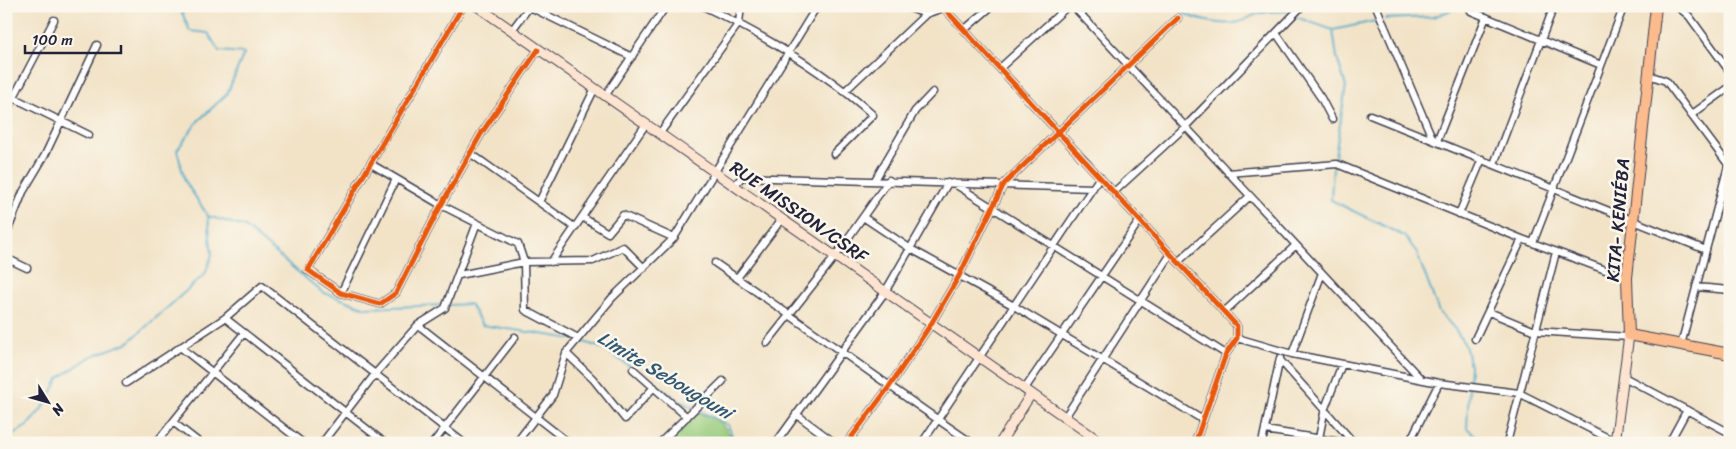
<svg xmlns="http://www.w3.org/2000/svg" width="1736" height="449" font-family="Sriracha,sans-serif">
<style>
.green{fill:#97cb7c;stroke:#5c765c}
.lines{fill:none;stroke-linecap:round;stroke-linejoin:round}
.stream{stroke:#4aa9c9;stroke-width:2}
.street-casing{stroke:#413f50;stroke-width:9}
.secondary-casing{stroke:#413f50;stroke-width:11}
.primary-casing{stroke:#413f50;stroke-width:12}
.street{stroke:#fff;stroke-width:6}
.secondary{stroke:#fde4d1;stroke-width:9}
.primary{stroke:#fbbb8d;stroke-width:10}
.cycleway-casing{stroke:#fbf7ec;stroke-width:8}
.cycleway{stroke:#e8590c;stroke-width:5}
.labels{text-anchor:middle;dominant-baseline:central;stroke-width:5;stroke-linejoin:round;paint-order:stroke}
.street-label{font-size:18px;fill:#22223b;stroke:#fbf7ec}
.water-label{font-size:19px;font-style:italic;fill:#325874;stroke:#fbf7ec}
</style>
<rect width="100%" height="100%" fill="#fbf7ec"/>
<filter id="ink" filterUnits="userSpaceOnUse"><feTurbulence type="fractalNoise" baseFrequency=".02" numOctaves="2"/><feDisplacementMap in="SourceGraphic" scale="10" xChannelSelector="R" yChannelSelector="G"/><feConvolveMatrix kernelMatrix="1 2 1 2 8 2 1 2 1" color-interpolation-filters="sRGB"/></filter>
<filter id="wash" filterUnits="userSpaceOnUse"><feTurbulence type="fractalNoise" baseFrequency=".0096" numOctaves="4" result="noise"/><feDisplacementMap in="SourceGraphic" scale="20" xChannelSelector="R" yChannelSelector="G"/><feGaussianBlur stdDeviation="1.12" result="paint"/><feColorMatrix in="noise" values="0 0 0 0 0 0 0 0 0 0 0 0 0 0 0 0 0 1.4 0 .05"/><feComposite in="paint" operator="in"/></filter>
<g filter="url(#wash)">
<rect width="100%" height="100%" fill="#f2e3c7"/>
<path class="green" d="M 697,413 C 717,418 725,423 734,443 L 667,443 Z"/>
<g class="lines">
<path class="stream" d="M 179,6 L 190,31 L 208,33 L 219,51 L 244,53 L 227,94 L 198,121 L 177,150 L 185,181 L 208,216 L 245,227 L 322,292 L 366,308 L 444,305
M 1177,6 C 1184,20 1226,26 1239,22 C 1246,20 1251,16 1257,14 C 1267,11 1279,12 1289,11 L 1292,14
M 1296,17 L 1333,30 L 1380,20
M 1385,19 L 1433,17 L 1462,6
M 1333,30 L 1337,58 L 1346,86 L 1334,162
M 1333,167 L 1331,200 L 1404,236 L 1416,251 L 1439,312 L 1455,329 L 1465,345 L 1470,366 L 1467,428 L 1484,443
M 449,305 L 470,304 L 482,325 L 573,339
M 578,340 L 602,348 L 631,367
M 648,378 L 681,402 L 728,425 L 735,443
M 6,439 L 27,426 L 45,405 L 59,378 L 90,357 L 129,342 L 205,274 L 212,255 L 208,217"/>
</g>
</g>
<g filter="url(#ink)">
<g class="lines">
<g class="street-casing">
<path id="street" d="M 463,6 L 308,270 L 341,293 L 380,304 L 396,293 L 439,209 L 481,134 L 538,50
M 703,6 C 763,35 824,71 873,115 L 834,154
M 904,6 L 926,14
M 942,6 L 1237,326 L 1237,338 L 1226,354 L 1195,443
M 1073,6 L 1421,379
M 1376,6 L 1433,140
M 1469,6 L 1471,11 L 1601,65
M 1677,6 L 1689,16 L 1730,72
M 530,7 L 632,57
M 512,30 L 530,6
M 964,30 L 992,6
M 1276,33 L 1321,98 L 1332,119
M 1000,68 L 1068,6
M 1649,75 L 1666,81 L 1730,167
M 846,90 L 926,14 L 943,8
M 6,94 L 89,135
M 605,96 L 666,6
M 6,112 L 54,20
M 1370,115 L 1706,250
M 1691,115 L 1730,87
M 660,133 L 739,23 L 741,6
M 1437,141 L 1486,17
M 470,153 L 574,227
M 371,164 L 441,205 L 518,244 L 524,262 L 525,310 L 578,338
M 1494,164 L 1554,6
M 1228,173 L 1337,164 L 1522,239 L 1627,278
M 875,180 L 915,111 L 933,92
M 953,183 L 1226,354
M 734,186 L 742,177 L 1093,188
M 1114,192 L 1185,127 L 1302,6
M 539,202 L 594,90
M 1459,214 L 1482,159
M 582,217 L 608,233 L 623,215 L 674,238
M 863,217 L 911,249 L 1014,306 L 1203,420
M 6,235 L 23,192 L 45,155 L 97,45
M 1533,243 L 1624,6
M 6,258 L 27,268
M 551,262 L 646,124
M 1178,262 L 1250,196
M 715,263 C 801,322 885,384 972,443
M 459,275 L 524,262 L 593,261 L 623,247 L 644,268
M 737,278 L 781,220
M 1696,287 L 1730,290
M 341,293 L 396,179
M 1224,312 L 1296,245
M 1489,312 L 1535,331 L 1629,337
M 225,318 L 385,443
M 418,325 L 569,443
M 1237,338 L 1292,354 L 1439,383 L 1519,393 L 1616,442
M 1475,339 L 1522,239
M 767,343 L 834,258 L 889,180
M 1681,345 L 1728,166
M 180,347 L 303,443
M 566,353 L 593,379 L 625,419 L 654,387
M 1292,354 L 1322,273
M 1280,360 L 1354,443
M 633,369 L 687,417
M 1624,377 L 1730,433
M 126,383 L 225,318 L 262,286 L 464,443
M 1024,390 L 1140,220
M 796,414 L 835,443
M 1065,417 L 1171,254
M 173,422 L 200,443
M 1265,430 L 1347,443
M 1319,438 L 1325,408 L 1342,364
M 156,443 L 244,333
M 322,443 L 375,374 L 418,325 L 445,308 L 477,223
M 433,443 L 515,337
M 516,443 L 553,395 L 566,353 L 612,298 L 674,238 L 817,6
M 660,443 L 723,381
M 776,443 L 885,292 L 948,183
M 847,443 L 889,387 L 931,324 L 959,276 L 1004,184 L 1178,18
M 922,443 L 1100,177
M 1262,443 L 1280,358
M 1409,443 L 1439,383
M 1507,443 L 1556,252
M 1669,443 L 1687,410"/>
</g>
<g class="secondary-casing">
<path id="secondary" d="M 477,6 L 1102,443
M 1000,443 L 1031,394
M 1615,443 L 1629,335"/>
</g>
<g class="primary-casing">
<path id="primary" d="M 1656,6 L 1627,278 L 1629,335 L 1730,354"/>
</g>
<use href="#street" class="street"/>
<use href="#secondary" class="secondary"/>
<use href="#primary" class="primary"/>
<g class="cycleway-casing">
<path id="cycleway" d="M 463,6 L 308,270 L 341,293 L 380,304 L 396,293 L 439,209 L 481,134 L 538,50
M 942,6 L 1237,326 L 1237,338 L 1226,354 L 1195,443
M 847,443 L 889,387 L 931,324 L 959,276 L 1004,184 L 1178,18"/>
</g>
<use href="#cycleway" class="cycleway"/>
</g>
</g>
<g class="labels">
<g class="street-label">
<text transform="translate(799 212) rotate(35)">RUE MISSION/CSRF</text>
<text transform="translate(1618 220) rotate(-85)">KITA- KENIÉBA</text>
</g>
<g class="water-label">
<text transform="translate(665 375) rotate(31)">Limite Sebougouni</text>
</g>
</g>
<rect width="1736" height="449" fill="none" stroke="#fbf7ec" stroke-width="25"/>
<g transform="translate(48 402) rotate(127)" stroke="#fbf7ec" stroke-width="4" paint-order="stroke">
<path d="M0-4L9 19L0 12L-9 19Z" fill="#22223b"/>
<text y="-8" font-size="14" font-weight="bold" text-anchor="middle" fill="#22223b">N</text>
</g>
<path d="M25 45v8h96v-8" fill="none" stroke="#22223b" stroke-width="2.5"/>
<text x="32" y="45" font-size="15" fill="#22223b" stroke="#fbf7ec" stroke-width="4" paint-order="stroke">100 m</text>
</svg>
